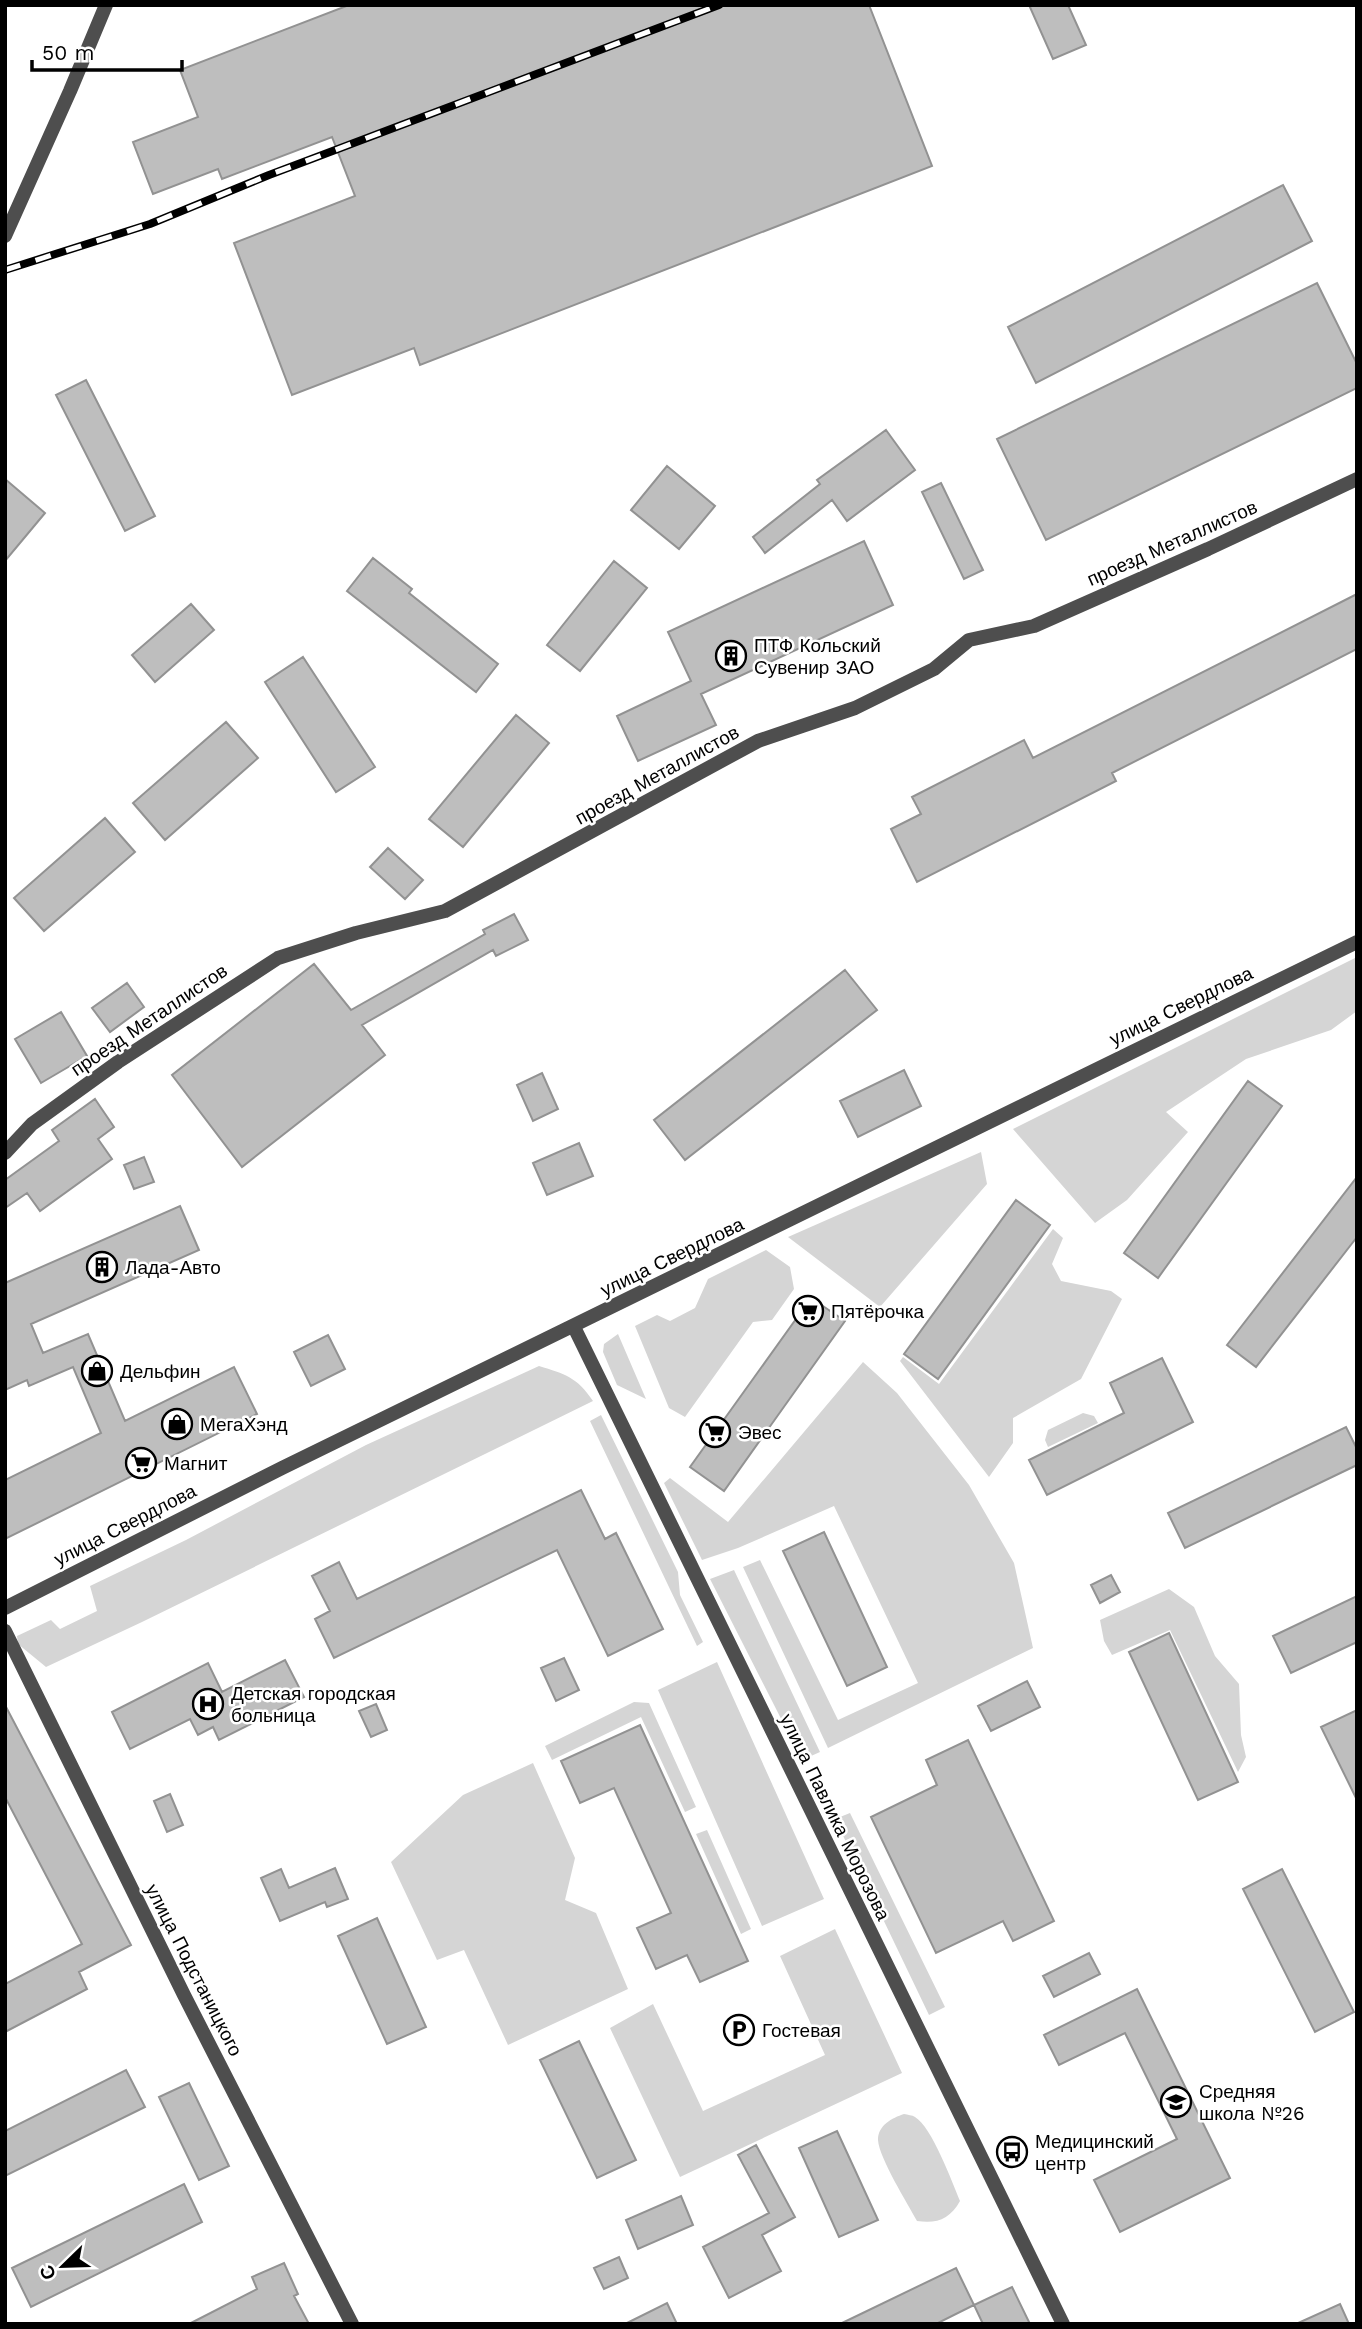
<svg xmlns="http://www.w3.org/2000/svg" width="1362" height="2329" font-family="'Work Sans',sans-serif">
<style>
.green{fill:#d5d5d5}
.building{fill:#bebebe;stroke:#929292;stroke-width:2}
.lines{fill:none;stroke-linecap:round;stroke-linejoin:round}
.minor{stroke:#4e4e4e;stroke-width:14}
.tertiary{stroke:#4e4e4e;stroke-width:14}
.rail-casing{stroke:#000;stroke-width:8}
.rail{stroke:#fff;stroke-width:5;stroke-dasharray:16;stroke-linecap:butt}
.labels{text-anchor:middle;dominant-baseline:central;stroke-width:5;stroke-linejoin:round;paint-order:stroke}
.street-label{font-size:19px;fill:#000;stroke:#fff}
.poi-label{font-size:19px;fill:#000;stroke:#fff;text-anchor:start}
</style>
<rect width="100%" height="100%" fill="#fff"/>
<path class="green" d="M 1357,957 L 1357,1011 L 1331,1030 L 1246,1059 L 1166,1112 L 1188,1132 L 1127,1200 L 1095,1223 L 1013,1129 Z
M 981,1152 L 987,1184 L 880,1307 L 788,1237 Z
M 1053,1229 L 1063,1238 L 1052,1264 L 1061,1281 L 1111,1291 L 1122,1299 L 1081,1379 L 1013,1418 L 1013,1443 L 989,1477 L 900,1361 L 903,1357 L 939,1384 Z
M 766,1250 L 790,1267 L 794,1289 L 772,1320 L 753,1322 L 685,1417 L 669,1408 L 635,1326 L 657,1315 L 670,1321 L 695,1308 L 708,1279 Z
M 618,1334 L 646,1399 L 617,1385 L 603,1352 L 604,1344 Z
M 863,1362 L 897,1393 L 969,1485 L 1014,1563 L 1033,1648 L 828,1748 L 743,1567 L 760,1560 L 838,1720 L 918,1683 L 834,1506 L 738,1548 L 702,1560 L 664,1483 L 670,1478 L 728,1522 Z
M 539,1366 C 565,1374 577,1377 593,1401 L 142,1622 L 46,1667 L 18,1644 L 17,1636 L 51,1620 L 60,1629 L 97,1611 L 90,1586 L 186,1540 L 366,1445 Z
M 1083,1413 L 1094,1416 L 1098,1423 L 1048,1447 L 1045,1440 L 1048,1430 Z
M 601,1415 L 678,1572 L 680,1595 L 703,1642 L 697,1646 L 590,1421 Z
M 734,1570 L 820,1752 L 802,1760 L 710,1579 Z
M 1169,1589 L 1194,1607 L 1215,1656 L 1239,1684 L 1241,1735 L 1246,1757 L 1238,1772 L 1170,1630 L 1112,1655 L 1104,1641 L 1100,1620 Z
M 717,1662 L 824,1899 L 762,1926 L 658,1690 Z
M 634,1702 L 649,1703 L 696,1807 L 685,1812 L 641,1717 L 552,1760 L 545,1746 Z
M 533,1763 L 575,1858 L 565,1900 L 596,1913 L 628,1989 L 508,2045 L 464,1950 L 437,1960 L 391,1862 L 463,1795 Z
M 850,1813 L 945,2007 L 929,2015 L 835,1819 Z
M 707,1830 L 751,1929 L 741,1934 L 696,1834 Z
M 835,1929 L 902,2073 L 680,2177 L 610,2028 L 653,2004 L 703,2111 L 825,2055 L 780,1956 Z
M 904,2114 C 908,2115 912,2115 915,2117 C 932,2127 952,2182 960,2201 C 950,2219 937,2224 917,2221 C 908,2204 879,2158 878,2140 C 878,2125 892,2118 904,2114 Z"/>
<path class="building" d="M 349,5 L 869,5 L 932,166 L 420,365 L 414,348 L 292,395 L 234,243 L 355,196 L 332,137 L 222,179 L 218,169 L 153,194 L 133,142 L 198,117 L 180,70 Z
M 1029,5 L 1068,5 L 1086,45 L 1053,59 Z
M 1283,185 L 1312,241 L 1036,383 L 1008,327 Z
M 1317,283 L 1357,364 L 1357,388 L 1046,540 L 997,439 Z
M 86,380 L 155,516 L 125,531 L 56,395 Z
M 886,430 L 915,470 L 847,521 L 832,500 L 765,553 L 753,537 L 820,484 L 817,480 Z
M 667,466 L 715,506 L 679,549 L 631,510 Z
M 5,479 L 45,513 L 5,561 Z
M 941,483 L 983,570 L 964,579 L 922,492 Z
M 864,541 L 893,605 L 701,694 L 716,725 L 638,761 L 617,716 L 691,681 L 668,632 Z
M 373,558 L 412,589 L 409,593 L 498,664 L 476,692 L 347,591 Z
M 614,561 L 647,588 L 580,671 L 547,645 Z
M 1357,594 L 1357,649 L 1112,773 L 1116,781 L 917,882 L 891,829 L 921,814 L 912,797 L 1024,740 L 1033,758 Z
M 191,604 L 214,630 L 155,682 L 132,655 Z
M 303,657 L 375,767 L 336,792 L 265,682 Z
M 516,715 L 549,743 L 463,847 L 429,819 Z
M 226,722 L 258,758 L 165,840 L 133,803 Z
M 105,818 L 135,852 L 44,931 L 14,898 Z
M 388,848 L 423,880 L 405,899 L 370,867 Z
M 514,914 L 528,940 L 496,956 L 493,950 L 362,1025 L 385,1055 L 242,1167 L 172,1075 L 314,964 L 351,1010 L 485,934 L 483,930 Z
M 845,970 L 877,1010 L 685,1160 L 654,1120 Z
M 127,983 L 144,1007 L 110,1032 L 92,1008 Z
M 61,1012 L 87,1056 L 41,1083 L 15,1039 Z
M 904,1070 L 921,1106 L 858,1137 L 840,1101 Z
M 542,1073 L 558,1109 L 533,1121 L 517,1085 Z
M 1248,1081 L 1282,1106 L 1158,1278 L 1124,1253 Z
M 95,1099 L 114,1127 L 98,1139 L 112,1159 L 40,1211 L 27,1193 L 5,1208 L 5,1180 L 59,1141 L 52,1130 Z
M 579,1143 L 593,1176 L 547,1195 L 533,1163 Z
M 144,1157 L 154,1182 L 134,1189 L 124,1165 Z
M 1357,1177 L 1357,1237 L 1256,1367 L 1227,1345 Z
M 1016,1200 L 1050,1225 L 938,1379 L 904,1354 Z
M 180,1206 L 199,1250 L 31,1324 L 43,1353 L 88,1334 L 125,1421 L 234,1367 L 257,1414 L 5,1539 L 5,1480 L 101,1433 L 73,1367 L 29,1386 L 27,1380 L 5,1390 L 5,1283 Z
M 811,1298 L 845,1321 L 724,1491 L 690,1467 Z
M 328,1335 L 345,1369 L 311,1386 L 294,1352 Z
M 1162,1358 L 1193,1422 L 1047,1495 L 1029,1460 L 1124,1413 L 1110,1383 Z
M 1346,1427 L 1357,1449 L 1357,1465 L 1185,1548 L 1168,1513 Z
M 581,1490 L 605,1539 L 616,1533 L 663,1629 L 608,1656 L 557,1550 L 334,1658 L 315,1619 L 330,1611 L 312,1576 L 339,1562 L 357,1599 Z
M 824,1532 L 887,1667 L 847,1686 L 783,1551 Z
M 1111,1575 L 1120,1592 L 1100,1603 L 1091,1585 Z
M 1357,1596 L 1357,1642 L 1291,1673 L 1273,1636 Z
M 1169,1633 L 1238,1782 L 1198,1800 L 1129,1652 Z
M 564,1658 L 579,1690 L 556,1701 L 541,1668 Z
M 285,1660 L 304,1697 L 219,1740 L 213,1727 L 198,1735 L 190,1719 L 130,1749 L 112,1712 L 208,1663 L 222,1692 Z
M 1027,1681 L 1040,1707 L 991,1731 L 978,1706 Z
M 376,1704 L 387,1730 L 371,1737 L 359,1711 Z
M 5,1705 L 131,1945 L 79,1972 L 87,1989 L 5,2032 L 5,1984 L 82,1944 L 5,1797 Z
M 1357,1710 L 1357,1800 L 1321,1727 Z
M 640,1725 L 748,1961 L 700,1982 L 687,1955 L 656,1969 L 637,1928 L 671,1913 L 614,1788 L 580,1803 L 561,1761 Z
M 968,1740 L 1054,1921 L 1013,1941 L 1003,1921 L 936,1953 L 871,1817 L 937,1785 L 926,1760 Z
M 170,1794 L 183,1825 L 167,1832 L 154,1801 Z
M 335,1868 L 348,1899 L 327,1907 L 325,1902 L 280,1921 L 261,1878 L 281,1869 L 289,1888 Z
M 1282,1869 L 1354,2012 L 1315,2032 L 1243,1889 Z
M 377,1918 L 426,2027 L 387,2044 L 338,1936 Z
M 1089,1953 L 1100,1974 L 1054,1997 L 1043,1976 Z
M 1137,1989 L 1230,2178 L 1120,2232 L 1094,2180 L 1177,2139 L 1125,2033 L 1059,2065 L 1044,2035 Z
M 579,2041 L 636,2160 L 597,2178 L 540,2060 Z
M 126,2070 L 145,2107 L 5,2176 L 5,2131 Z
M 189,2083 L 229,2166 L 199,2180 L 159,2097 Z
M 837,2131 L 878,2220 L 839,2237 L 799,2148 Z
M 756,2145 L 795,2217 L 762,2235 L 781,2271 L 729,2298 L 703,2247 L 769,2213 L 738,2155 Z
M 184,2184 L 202,2222 L 31,2307 L 12,2268 Z
M 681,2196 L 693,2225 L 638,2249 L 626,2220 Z
M 619,2257 L 628,2278 L 604,2289 L 594,2268 Z
M 284,2263 L 298,2294 L 294,2296 L 309,2324 L 189,2324 L 257,2289 L 252,2277 Z
M 956,2268 L 974,2305 L 936,2324 L 840,2324 Z
M 1012,2287 L 1030,2324 L 983,2324 L 974,2305 Z
M 667,2303 L 677,2324 L 625,2324 Z
M 1340,2304 L 1349,2324 L 1296,2324 Z"/>
<g class="lines">
<path class="minor" d="M 5,1153 L 32,1124 L 118,1062 L 278,958 L 356,933 L 445,911 L 758,741 L 855,708 L 934,669 L 969,640 L 1034,626 L 1208,549 L 1357,479
M 5,1631 L 184,1995 L 352,2324"/>
<path class="tertiary" d="M 5,236 L 70,91 L 106,5
M 574,1327 L 1063,2324
M 5,1608 L 282,1468 L 1357,942"/>
<g class="rail-casing">
<path id="rail" d="M 5,270 L 150,224 L 269,175 L 719,5"/>
</g>
<use href="#rail" class="rail"/>
</g>
<defs>
<g id="building-ring" transform="scale(1.575)"><circle r="9.5" fill="#fff" stroke="#000" stroke-width="1.5"/><path d="M-4-6H4V6H1V3H-1V6H-4ZM-2.5-4.3h1.7v1.8h-1.7ZM.8-4.3h1.7v1.8H.8ZM-2.5-1h1.7V.8h-1.7ZM.8-1h1.7V.8H.8Z" fill="#000"/></g>
<g id="supermarket-ring" transform="scale(1.575)"><circle r="9.5" fill="#fff" stroke="#000" stroke-width="1.5"/><path d="M-6-5.5h2.5l.6 2H6L4.5 2H-2.5L-4.4-4H-6ZM-1.5 3.2a1.3 1.3 0 1 0 .1 0ZM3 3.2a1.3 1.3 0 1 0 .1 0Z" fill="#000"/></g>
<g id="shop-ring" transform="scale(1.575)"><circle r="9.5" fill="#fff" stroke="#000" stroke-width="1.5"/><path d="M-5-2.5h2.3a2.7 3.5 0 0 1 5.4 0H5L5.5 6h-11ZM-1.5-2.5h3a1.5 2.3 0 0 0-3 0Z" fill="#000"/></g>
<g id="hospital-ring" transform="scale(1.575)"><circle r="9.5" fill="#fff" stroke="#000" stroke-width="1.5"/><path d="M-5-5h3v3.5h4V-5h3V5h-3V1.5h-4V5h-3Z" fill="#000"/></g>
<g id="parking-ring" transform="scale(1.575)"><circle r="9.5" fill="#fff" stroke="#000" stroke-width="1.5"/><path d="M-3.5-5.5H1a3.5 3.5 0 0 1 0 7H-1V5.5H-3.5ZM-1-3.4V-.6H.8a1.4 1.4 0 0 0 0-2.8Z" fill="#000"/></g>
<g id="school-ring" transform="scale(1.575)"><circle r="9.5" fill="#fff" stroke="#000" stroke-width="1.5"/><path d="M0-5L7-2L0 1L-7-2ZM-4 1L0 2.5L4 1V4Q0 6-4 4Z" fill="#000"/></g>
<g id="bus-ring" transform="scale(1.575)"><circle r="9.5" fill="#fff" stroke="#000" stroke-width="1.5"/><path d="M-5-6H5V4H4V6H2V4H-2V6H-4V4H-5ZM-3.5-4V0h7V-4ZM-3.5 1.2v1.5H-2V1.2ZM2 1.2v1.5H3.5V1.2Z" fill="#000"/></g>
</defs>
<g fill-rule="evenodd">
<use href="#building-ring" x="731" y="656"/>
<use href="#building-ring" x="102" y="1267"/>
<use href="#supermarket-ring" x="808" y="1311"/>
<use href="#shop-ring" x="97" y="1371"/>
<use href="#shop-ring" x="177" y="1424"/>
<use href="#supermarket-ring" x="715" y="1432"/>
<use href="#supermarket-ring" x="141" y="1463"/>
<use href="#hospital-ring" x="208" y="1704"/>
<use href="#parking-ring" x="739" y="2030"/>
<use href="#school-ring" x="1176" y="2102"/>
<use href="#bus-ring" x="1012" y="2152"/>
</g>
<g class="labels">
<g class="street-label">
<text transform="translate(1172 543) rotate(-24)">проезд Металлистов</text>
<text transform="translate(657 775) rotate(-29)">проезд Металлистов</text>
<text transform="translate(1181 1006) rotate(-26)">улица Свердлова</text>
<text transform="translate(149 1020) rotate(-34)">проезд Металлистов</text>
<text transform="translate(672 1257) rotate(-26)">улица Свердлова</text>
<text transform="translate(125 1525) rotate(-27)">улица Свердлова</text>
<text transform="translate(835 1817) rotate(64)">улица Павлика Морозова</text>
<text transform="translate(194 1970) rotate(63)">улица Подстаницкого</text>
</g>
<g class="poi-label">
<text x="754" y="645">ПТФ Кольский<tspan x="754" dy="22">Сувенир ЗАО</tspan></text>
<text x="125" y="1267">Лада-Авто</text>
<text x="831" y="1311">Пятёрочка</text>
<text x="120" y="1371">Дельфин</text>
<text x="200" y="1424">МегаХэнд</text>
<text x="738" y="1432">Эвес</text>
<text x="164" y="1463">Магнит</text>
<text x="231" y="1693">Детская городская<tspan x="231" dy="22">больница</tspan></text>
<text x="762" y="2030">Гостевая</text>
<text x="1199" y="2091">Средняя<tspan x="1199" dy="22">школа №26</tspan></text>
<text x="1035" y="2141">Медицинский<tspan x="1035" dy="22">центр</tspan></text>
</g>
</g>
<rect width="1362" height="2329" fill="none" stroke="#000000" stroke-width="14"/>
<g transform="translate(63 2266) rotate(247)" stroke="#ffffff" stroke-width="5" paint-order="stroke">
<path d="M0-5L12 26L0 18L-12 26Z" fill="#000000"/>
<text y="-10" font-size="19" font-weight="bold" text-anchor="middle" fill="#000000">С</text>
</g>
<path d="M32 60v10h150v-10" fill="none" stroke="#000000" stroke-width="3.5"/>
<text x="42" y="60" font-size="21" fill="#000000" stroke="#ffffff" stroke-width="5" paint-order="stroke">50 m</text>
</svg>
